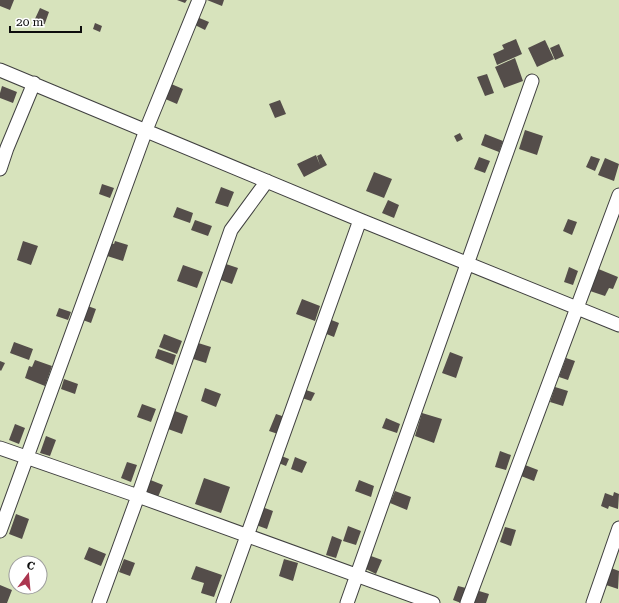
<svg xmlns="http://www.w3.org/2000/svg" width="619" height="603" font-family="'Roboto Serif',serif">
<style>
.green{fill:#d7e3bc;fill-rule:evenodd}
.building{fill:#544d4a}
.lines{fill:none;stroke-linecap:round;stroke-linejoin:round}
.service-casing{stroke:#404040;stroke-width:15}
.service{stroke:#fff;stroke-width:13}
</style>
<rect width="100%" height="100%" fill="#fdf8ee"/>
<path class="green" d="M 0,0 L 619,0 L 619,603 L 0,603 ZM 16,563 L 40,563 L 40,587 L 16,587 Z"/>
<path class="building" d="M 0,0 L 14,0 L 10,10 L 0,6 Z
M 177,0 L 187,0 L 185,3 Z
M 207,0 L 224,0 L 222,6 Z
M 40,8 L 49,12 L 44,26 L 34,21 Z
M 197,17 L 209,22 L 205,30 L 193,24 Z
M 95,23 L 102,26 L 100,32 L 93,29 Z
M 516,39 L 522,54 L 497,65 L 493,54 L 504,49 L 502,45 Z
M 545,40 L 554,59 L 537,67 L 528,48 Z
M 559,44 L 564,56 L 555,60 L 550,48 Z
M 515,58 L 523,81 L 504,88 L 495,67 Z
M 487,74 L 494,93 L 485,96 L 477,77 Z
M 169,83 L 183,89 L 177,104 L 163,98 Z
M 2,86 L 17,92 L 13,103 L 0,98 L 0,93 Z
M 280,100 L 286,114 L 275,118 L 269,104 Z
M 525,130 L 543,136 L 537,155 L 519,149 Z
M 460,133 L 463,139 L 457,142 L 454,136 Z
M 485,134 L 503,141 L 499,152 L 481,145 Z
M 321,154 L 327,165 L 304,177 L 297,164 L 316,155 L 320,165 L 317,156 Z
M 591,156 L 600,159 L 595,171 L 586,167 Z
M 479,157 L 490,161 L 485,173 L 474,169 Z
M 605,158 L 619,164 L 614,181 L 598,175 Z
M 374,172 L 392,179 L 384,198 L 366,191 Z
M 102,184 L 114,188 L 110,198 L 99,194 Z
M 221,187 L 234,192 L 228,207 L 215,203 Z
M 388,200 L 399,205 L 394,218 L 382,213 Z
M 177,207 L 193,213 L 190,223 L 173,217 Z
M 568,219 L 577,222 L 572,235 L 563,231 Z
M 195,220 L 212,226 L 208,236 L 191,230 Z
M 23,241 L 38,246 L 31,265 L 17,260 Z
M 115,241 L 128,245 L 123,261 L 104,255 L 108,242 L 114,244 Z
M 223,263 L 238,268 L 232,284 L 218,279 Z
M 183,265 L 203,272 L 197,288 L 177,281 Z
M 569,267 L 578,271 L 573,285 L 564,282 Z
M 596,268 L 618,277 L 613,289 L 609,288 L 605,296 L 587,290 Z
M 302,299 L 320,306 L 315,321 L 296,314 Z
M 85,305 L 96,309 L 91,323 L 80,319 Z
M 59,308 L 71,312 L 68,320 L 56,316 Z
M 329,319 L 339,323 L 334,337 L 324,333 Z
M 164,334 L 182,341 L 177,354 L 159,347 Z
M 14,342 L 33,349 L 29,360 L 10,353 Z
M 195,342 L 211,347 L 206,363 L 190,358 Z
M 158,349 L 176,355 L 173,365 L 155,358 Z
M 450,352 L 463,357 L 456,378 L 442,373 Z
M 566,358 L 575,361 L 568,380 L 559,377 Z
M 35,360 L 52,366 L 45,386 L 25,378 L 29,366 L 32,367 Z
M 0,361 L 5,363 L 1,371 L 0,370 Z
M 64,379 L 78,384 L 75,394 L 61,389 Z
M 555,387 L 568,391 L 563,406 L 550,402 Z
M 205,388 L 221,394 L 216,407 L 201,401 Z
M 306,390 L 315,393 L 311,401 L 302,398 Z
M 142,404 L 156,409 L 151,422 L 137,417 Z
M 175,411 L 188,416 L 182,434 L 168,429 Z
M 422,413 L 442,419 L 434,443 L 415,436 Z
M 276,414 L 285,417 L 278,434 L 269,431 Z
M 386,418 L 400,424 L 397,433 L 382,428 Z
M 15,424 L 25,428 L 19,444 L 9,440 Z
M 46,436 L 56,440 L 50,456 L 40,453 Z
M 500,451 L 511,455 L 506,470 L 495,467 Z
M 279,455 L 289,459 L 286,466 L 276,462 Z
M 295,457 L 307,462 L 302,473 L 291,469 Z
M 127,462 L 137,465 L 131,482 L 121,478 Z
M 525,465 L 538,470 L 534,481 L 521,476 Z
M 204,478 L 230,487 L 221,513 L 195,504 Z
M 148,479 L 163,485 L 158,497 L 143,491 Z
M 359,480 L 374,486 L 371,497 L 355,491 Z
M 395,491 L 411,497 L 407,510 L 390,503 Z
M 614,492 L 619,494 L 618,509 L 609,506 L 608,509 L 601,506 L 605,493 L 613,496 Z
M 262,507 L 273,511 L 267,529 L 256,525 Z
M 16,514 L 29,519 L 22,539 L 9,534 Z
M 348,526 L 361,531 L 356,545 L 343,541 Z
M 505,527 L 516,530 L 511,546 L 500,542 Z
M 332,536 L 342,540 L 336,558 L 326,555 Z
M 89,547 L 106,554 L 101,566 L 84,559 Z
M 371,556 L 382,560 L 376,574 L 366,569 Z
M 124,559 L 135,563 L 130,576 L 119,572 Z
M 284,559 L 298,563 L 293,581 L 279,576 Z
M 196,566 L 222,575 L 214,597 L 201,593 L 204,583 L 191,579 Z
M 611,568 L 619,571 L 618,589 L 606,585 Z
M 0,585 L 12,590 L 7,603 L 0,603 Z
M 458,586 L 466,588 L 461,603 L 453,600 Z
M 479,591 L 489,594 L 486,603 L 474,603 Z"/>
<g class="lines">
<g class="service-casing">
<path id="service" d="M 0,70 L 360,220 L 619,325
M 0,169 L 7,148 L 34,83
M 0,448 L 138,496 L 433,603
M 0,531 L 146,130 L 199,0
M 99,603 L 138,496 L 231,230 L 267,181
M 223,603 L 360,220
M 347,603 L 532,81
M 467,603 L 619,195
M 593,603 L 619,528"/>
</g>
<use href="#service" class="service"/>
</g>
<g transform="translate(28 575) rotate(16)"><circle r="19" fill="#ffffff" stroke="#9e9e9e"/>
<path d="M0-3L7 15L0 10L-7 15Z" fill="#ab364f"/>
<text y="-6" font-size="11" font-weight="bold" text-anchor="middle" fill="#0d0d0d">С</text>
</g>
<path d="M10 26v6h71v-6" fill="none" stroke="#0d0d0d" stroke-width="2"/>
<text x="16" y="26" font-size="12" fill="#0d0d0d" stroke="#ffffff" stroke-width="3" paint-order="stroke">20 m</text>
</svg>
